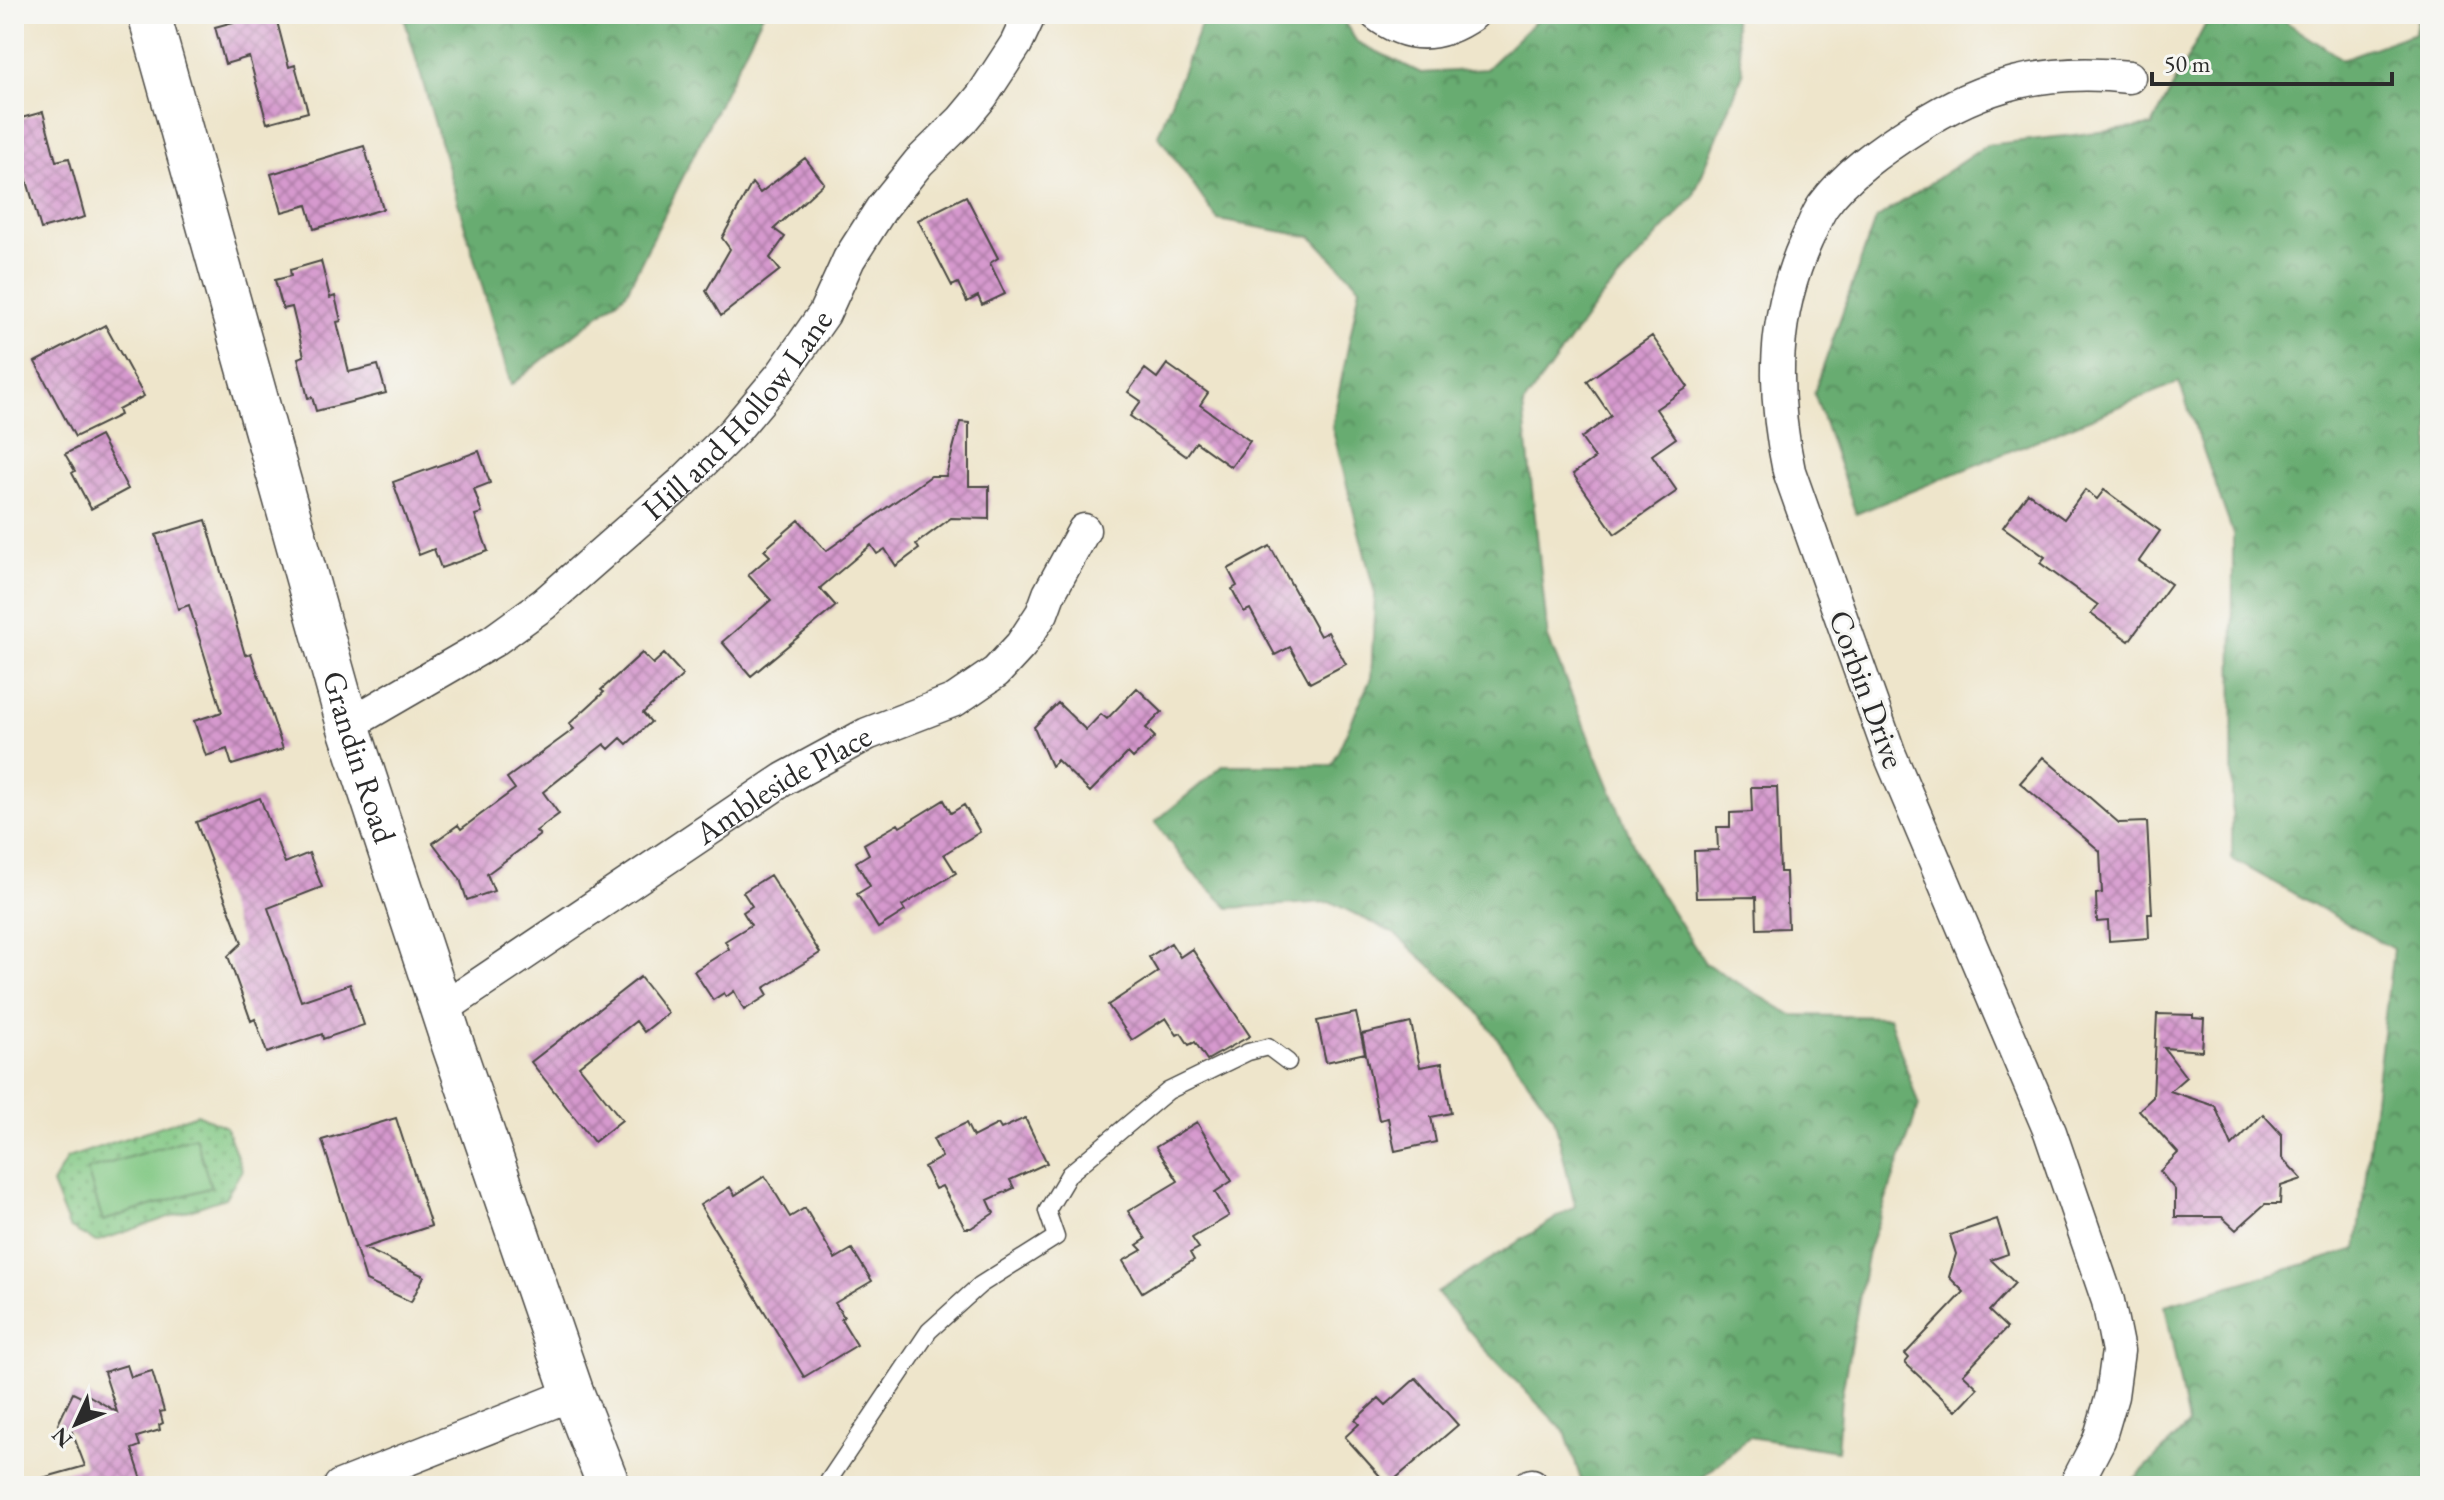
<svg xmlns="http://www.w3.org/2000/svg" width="2444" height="1500" font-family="'EB Garamond',serif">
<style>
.grass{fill:url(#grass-dots);stroke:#567a57;stroke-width:2}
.forest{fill:url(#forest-crowns);stroke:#4a6c4e;stroke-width:2}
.garden{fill:#81c883;stroke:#567a57;stroke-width:2}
.building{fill:url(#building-cross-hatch)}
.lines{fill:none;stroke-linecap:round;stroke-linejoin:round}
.service-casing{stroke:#484743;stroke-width:19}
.minor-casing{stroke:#484743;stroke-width:35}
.tertiary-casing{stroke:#484743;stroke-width:45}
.service{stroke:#fff;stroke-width:16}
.minor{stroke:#fff;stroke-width:32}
.tertiary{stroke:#fff;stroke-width:42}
.labels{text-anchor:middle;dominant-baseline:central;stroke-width:6;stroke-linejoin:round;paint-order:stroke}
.street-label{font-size:32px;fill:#2b2b2b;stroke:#f6f6f2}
</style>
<defs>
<pattern id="grass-dots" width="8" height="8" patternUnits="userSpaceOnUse" patternTransform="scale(2)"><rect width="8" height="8" fill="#81c883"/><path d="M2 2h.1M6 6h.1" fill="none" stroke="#6aa36b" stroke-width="1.8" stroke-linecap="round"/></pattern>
<pattern id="forest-crowns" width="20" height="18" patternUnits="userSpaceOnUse" patternTransform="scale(2)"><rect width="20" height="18" fill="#68ac71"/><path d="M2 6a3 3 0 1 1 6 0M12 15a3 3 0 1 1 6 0" fill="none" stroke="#568c5d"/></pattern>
<pattern id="building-cross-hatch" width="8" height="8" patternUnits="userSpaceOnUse" patternTransform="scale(2)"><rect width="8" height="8" fill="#d699ce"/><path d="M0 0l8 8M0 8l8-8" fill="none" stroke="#ae7da7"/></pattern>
</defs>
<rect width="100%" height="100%" fill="#f6f6f2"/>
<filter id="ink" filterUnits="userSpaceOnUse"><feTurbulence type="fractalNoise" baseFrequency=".0125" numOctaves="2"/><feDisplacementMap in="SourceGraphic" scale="16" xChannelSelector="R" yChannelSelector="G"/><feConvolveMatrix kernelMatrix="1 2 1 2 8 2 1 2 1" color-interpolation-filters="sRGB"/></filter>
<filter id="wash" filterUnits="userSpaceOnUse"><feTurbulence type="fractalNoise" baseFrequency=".006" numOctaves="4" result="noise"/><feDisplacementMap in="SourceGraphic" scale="32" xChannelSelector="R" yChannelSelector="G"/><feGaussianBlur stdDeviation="1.8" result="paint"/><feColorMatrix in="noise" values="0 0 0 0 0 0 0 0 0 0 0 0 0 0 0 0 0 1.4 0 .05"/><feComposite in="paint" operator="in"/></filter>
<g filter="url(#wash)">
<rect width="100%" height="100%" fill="#eee5cb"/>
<path class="grass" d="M 197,1114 L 226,1127 L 242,1170 L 225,1198 L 96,1242 L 69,1227 L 52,1184 L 67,1158 Z"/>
<path class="forest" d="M 403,14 L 763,14 L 626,293 L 511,385 Z
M 1205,14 L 1339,14 L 1357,42 L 1421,73 L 1486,69 L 1543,14 L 1733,14 L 1743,74 L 1693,197 L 1600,299 L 1523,405 L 1548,638 L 1640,861 L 1705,963 L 1792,1015 L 1889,1017 L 1919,1106 L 1868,1251 L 1841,1398 L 1837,1451 L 1749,1437 L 1693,1486 L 1583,1486 L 1565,1432 L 1483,1347 L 1437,1293 L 1575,1206 L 1554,1117 L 1471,1002 L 1395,934 L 1331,902 L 1229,908 L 1191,871 L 1155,822 L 1224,765 L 1332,765 L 1371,678 L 1375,594 L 1332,427 L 1360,287 L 1312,237 L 1218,220 L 1158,135 Z
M 2211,14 L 2274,14 L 2342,59 L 2415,33 L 2418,14 L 2430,14 L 2430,1486 L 2127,1486 L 2188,1425 L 2165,1305 L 2357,1249 L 2393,949 L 2232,859 L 2233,534 L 2179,382 L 1856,514 L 1814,393 L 1875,220 L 1987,145 L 2152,126 Z"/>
<path class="garden" d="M 195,1137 L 211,1187 L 103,1221 L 87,1170 Z"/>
<g id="blocks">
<path class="building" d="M 262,14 L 275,14 L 289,67 L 295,65 L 308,112 L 267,123 L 249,57 L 225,64 L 215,27 Z
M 43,112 L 56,161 L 69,158 L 85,217 L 41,229 L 14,136 L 14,120 Z
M 364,146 L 383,209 L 314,229 L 307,205 L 282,212 L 271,174 Z
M 805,158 L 824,183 L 774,229 L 785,237 L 770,258 L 780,270 L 721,316 L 706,291 L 730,249 L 722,238 L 752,183 L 760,193 Z
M 966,196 L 998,258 L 990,263 L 1005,294 L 982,305 L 978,296 L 967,302 L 958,283 L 952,286 L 918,220 Z
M 321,261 L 330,298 L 335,296 L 341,321 L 337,322 L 349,372 L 378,365 L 386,393 L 316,411 L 312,397 L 308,398 L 298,358 L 304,356 L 292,307 L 283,309 L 275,280 L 291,276 L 290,270 Z
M 105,325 L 144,396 L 118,410 L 120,415 L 75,437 L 35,362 Z
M 1652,336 L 1688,387 L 1656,409 L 1676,438 L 1652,455 L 1677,491 L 1615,534 L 1573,474 L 1595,458 L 1581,438 L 1611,416 L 1587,381 Z
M 1167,364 L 1208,393 L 1200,405 L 1250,441 L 1231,467 L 1196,442 L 1186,456 L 1130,416 L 1141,401 L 1128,392 L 1145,369 L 1157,378 Z
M 960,422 L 969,423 L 969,486 L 989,486 L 989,519 L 951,518 L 916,544 L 919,549 L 896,566 L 885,549 L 877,554 L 871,545 L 820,588 L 836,606 L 751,676 L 722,642 L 771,600 L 748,575 L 770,556 L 764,550 L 799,520 L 826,551 L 931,476 L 946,476 Z
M 100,436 L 128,489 L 91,509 L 72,473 L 75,471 L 65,454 Z
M 479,451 L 490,483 L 474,489 L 482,513 L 475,515 L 488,551 L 441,568 L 434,549 L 419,555 L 393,482 Z
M 2085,490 L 2097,499 L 2104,490 L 2160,531 L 2139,561 L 2171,584 L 2129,641 L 2091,614 L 2098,605 L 2040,563 L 2045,557 L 2003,527 L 2028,493 L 2064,519 Z
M 206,520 L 245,655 L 251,653 L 283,749 L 232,765 L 227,749 L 206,756 L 194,721 L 222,712 L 189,605 L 178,609 L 156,535 Z
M 1270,546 L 1320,636 L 1328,632 L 1346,664 L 1310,683 L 1290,647 L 1275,655 L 1250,609 L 1244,612 L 1232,589 L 1237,586 L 1228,569 Z
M 642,653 L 653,664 L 664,654 L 683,675 L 643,713 L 651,722 L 627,744 L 621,738 L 609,749 L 604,744 L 543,792 L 559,814 L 536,831 L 540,835 L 487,874 L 494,891 L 467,900 L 460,879 L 433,843 L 458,825 L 461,829 L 515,789 L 507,778 L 574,729 L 569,724 L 604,692 L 601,690 Z
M 1137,688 L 1162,712 L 1146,728 L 1155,737 L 1133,758 L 1128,753 L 1090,792 L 1057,760 L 1051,766 L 1034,727 L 1058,703 L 1086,730 L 1101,714 L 1107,719 Z
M 2043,757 L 2119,823 L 2147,822 L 2152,914 L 2148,914 L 2149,938 L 2109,941 L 2108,921 L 2097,922 L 2096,894 L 2102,893 L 2100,851 L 2020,783 Z
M 1751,787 L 1777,787 L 1780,872 L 1786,872 L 1788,928 L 1757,929 L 1756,897 L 1696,898 L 1694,851 L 1718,850 L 1717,827 L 1730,827 L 1730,813 L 1752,812 Z
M 260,798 L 285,863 L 309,853 L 322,887 L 268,908 L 301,1001 L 350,984 L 364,1025 L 323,1039 L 322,1034 L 267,1053 L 255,1019 L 251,1021 L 228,956 L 242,943 L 196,822 Z
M 944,800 L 951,813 L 964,805 L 980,832 L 944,854 L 956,873 L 902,906 L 905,911 L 878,928 L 857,894 L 870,886 L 856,862 L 869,854 L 864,844 L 898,824 L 900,827 Z
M 770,875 L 820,953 L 764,988 L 768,995 L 744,1010 L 734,991 L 726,997 L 724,993 L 713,1000 L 694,971 L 729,949 L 725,941 L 751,925 L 743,912 L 752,906 L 743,892 Z
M 1171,943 L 1180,957 L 1192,949 L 1250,1036 L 1207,1060 L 1195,1042 L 1189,1045 L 1181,1033 L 1177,1035 L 1166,1018 L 1132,1040 L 1108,1005 L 1158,972 L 1149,957 Z
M 640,977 L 668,1013 L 644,1032 L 636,1021 L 579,1066 L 622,1120 L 594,1142 L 531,1062 Z
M 1356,1013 L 1365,1053 L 1326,1062 L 1317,1021 Z
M 2157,1014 L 2193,1015 L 2193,1018 L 2204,1019 L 2202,1051 L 2164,1048 L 2186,1077 L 2170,1091 L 2215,1106 L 2232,1146 L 2263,1114 L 2282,1135 L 2282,1158 L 2302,1179 L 2281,1186 L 2280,1204 L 2265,1204 L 2236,1230 L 2222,1217 L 2175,1217 L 2175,1190 L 2160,1171 L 2178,1153 L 2139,1110 L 2153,1097 Z
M 1411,1023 L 1420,1067 L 1442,1063 L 1451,1113 L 1431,1117 L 1436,1142 L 1395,1151 L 1388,1118 L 1379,1120 L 1362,1034 Z
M 396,1118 L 431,1226 L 364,1248 L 424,1276 L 411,1302 L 366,1281 L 322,1140 Z
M 1025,1118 L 1047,1163 L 1010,1180 L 1014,1188 L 988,1200 L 994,1213 L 971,1228 L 965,1228 L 942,1186 L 935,1189 L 924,1167 L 942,1157 L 933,1139 L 966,1123 L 973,1137 L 998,1124 L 1001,1129 Z
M 1197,1122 L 1232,1181 L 1215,1192 L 1229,1216 L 1192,1238 L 1199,1248 L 1190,1253 L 1194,1260 L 1142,1292 L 1123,1261 L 1142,1250 L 1137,1245 L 1146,1239 L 1128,1211 L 1178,1181 L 1156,1147 Z
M 765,1176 L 790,1217 L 805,1208 L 835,1259 L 852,1249 L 872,1281 L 835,1303 L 844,1317 L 841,1319 L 857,1345 L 804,1377 L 700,1205 L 730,1187 L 735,1195 Z
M 1997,1219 L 2008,1254 L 1991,1260 L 2015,1283 L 1989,1311 L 2007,1328 L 1963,1374 L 1978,1388 L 1956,1411 L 1905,1363 L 1909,1358 L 1905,1354 L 1964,1292 L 1949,1277 L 1956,1254 L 1950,1235 Z
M 127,1365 L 131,1377 L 152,1371 L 164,1411 L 160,1412 L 163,1423 L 159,1425 L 160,1430 L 137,1437 L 140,1446 L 132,1449 L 144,1486 L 40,1486 L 39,1479 L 85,1466 L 72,1432 L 58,1424 L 73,1393 L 87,1400 L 88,1395 L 117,1412 L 104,1372 Z
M 1416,1378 L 1458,1425 L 1388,1485 L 1345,1437 L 1359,1424 L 1355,1420 L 1379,1398 L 1386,1405 Z"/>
</g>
</g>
<g filter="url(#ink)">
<use href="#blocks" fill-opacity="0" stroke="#484743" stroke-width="2"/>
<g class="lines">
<g class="service-casing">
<path id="service" d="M 825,1486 L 929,1331 L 980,1285 L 1056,1237 L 1047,1211 L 1069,1174 L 1168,1091 L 1248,1052 L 1268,1047 L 1288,1062"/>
</g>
<g class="minor-casing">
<g id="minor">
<path d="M 1376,14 C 1408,39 1439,38 1473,14"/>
<path id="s1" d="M 348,725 L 493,641 L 544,604 L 683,482 L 735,430 L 782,374 L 824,314 L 849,259 L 881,209 L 919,162 L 962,120 L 982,96 L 1016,44 L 1030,14"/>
<path id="s2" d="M 441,1010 L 784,779 L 867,734 L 955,700 L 996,672 L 1021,645 L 1042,613 L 1049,594 L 1084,530"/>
<path d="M 340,1486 L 573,1394"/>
<path d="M 1529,1486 L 1532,1485"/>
<path d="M 2075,1486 L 2099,1440 L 2112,1396 L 2118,1351 L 2108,1301 L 2050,1132 L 1890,755 L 1789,471 C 1772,391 1772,316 1807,239 C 1812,229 1816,216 1823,206 C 1846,174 1882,149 1915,128 C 1984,83 2047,68 2129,77"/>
</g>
</g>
<g class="tertiary-casing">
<g id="tertiary">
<path id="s3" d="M 149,14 L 348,725 L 453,1045 L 573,1394 L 609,1486"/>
</g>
</g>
<use href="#service" class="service"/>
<use href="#minor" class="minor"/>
<use href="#tertiary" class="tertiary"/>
</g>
</g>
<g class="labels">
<g class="street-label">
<text stroke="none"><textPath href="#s1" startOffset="502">Hill and Hollow Lane</textPath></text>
<text transform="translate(1867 689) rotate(70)">Corbin Drive</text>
<text stroke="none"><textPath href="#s3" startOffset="772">Grandin Road</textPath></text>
<text stroke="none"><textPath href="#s2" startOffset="410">Ambleside Place</textPath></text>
</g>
</g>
<rect width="2444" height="1500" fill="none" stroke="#f6f6f2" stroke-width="48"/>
<g transform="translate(76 1424) rotate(226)" stroke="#f6f6f2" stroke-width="6" paint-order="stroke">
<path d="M0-6L14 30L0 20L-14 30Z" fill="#2b2b2b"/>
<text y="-12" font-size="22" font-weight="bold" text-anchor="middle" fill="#2b2b2b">N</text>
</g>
<path d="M2152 72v12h240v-12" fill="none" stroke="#2b2b2b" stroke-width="4"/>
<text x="2164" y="72" font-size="24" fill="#2b2b2b" stroke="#f6f6f2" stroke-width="6" paint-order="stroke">50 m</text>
</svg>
